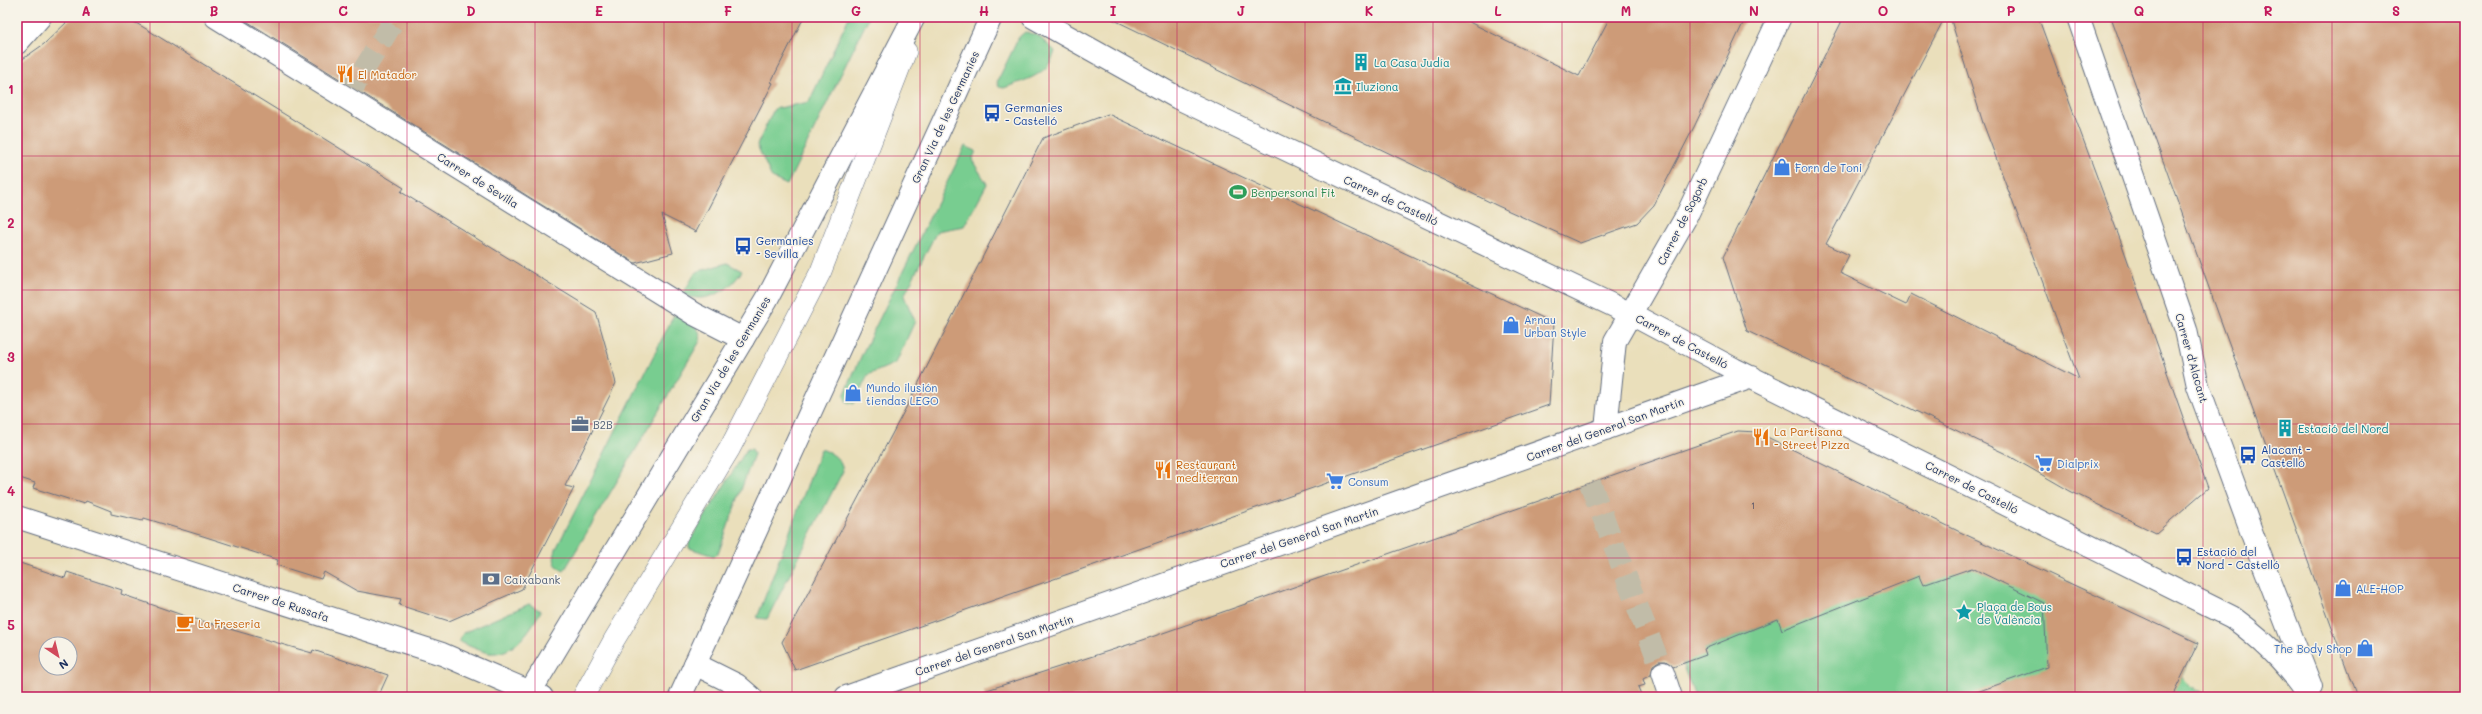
<svg xmlns="http://www.w3.org/2000/svg" width="2482" height="714" font-family="Mali,sans-serif">
<style>
.green{fill:#78cd90;stroke:#4a7e77}
.building{fill:#cd9b78;fill-rule:evenodd}
.lines{fill:none;stroke-linecap:round;stroke-linejoin:round}
.street-tunnel{stroke:#c1bca8;stroke-width:22;stroke-dasharray:22 11;stroke-linecap:butt}
.lane-casing{stroke:#636d7f;stroke-width:22}
.street-casing{stroke:#636d7f;stroke-width:24}
.secondary-casing{stroke:#636d7f;stroke-width:24}
.primary-casing{stroke:#636d7f;stroke-width:24}
.lane{stroke:#fff;stroke-width:21}
.street{stroke:#fff;stroke-width:22}
.secondary{stroke:#fff;stroke-width:22}
.primary{stroke:#fff;stroke-width:22}
.grid{fill:none;stroke:#c2185b;stroke-width:1;stroke-opacity:0.55}
.labels{text-anchor:middle;dominant-baseline:central;stroke-width:3;stroke-linejoin:round;paint-order:stroke}
.number-label{font-size:9px;fill:#484a64}
.culture-label{font-size:11px;fill:#0d838f;stroke:#f7f3e8;text-anchor:start}
.food-label{font-size:11px;fill:#c56008;stroke:#f7f3e8;text-anchor:start}
.transit-label{font-size:11px;fill:#164399;stroke:#f7f3e8;text-anchor:start}
.street-label{font-size:11px;fill:#1b2f5e;stroke:#f7f3e8}
.shop-label{font-size:11px;fill:#366cbe;stroke:#f7f3e8;text-anchor:start}
.leisure-label{font-size:11px;fill:#27864d;stroke:#f7f3e8;text-anchor:start}
.service-label{font-size:11px;fill:#4e5e75;stroke:#f7f3e8;text-anchor:start}
.neatline{fill:none;stroke:#c2185b;stroke-width:1.5}
.grid-label{font-size:13px;text-anchor:middle;font-weight:bold;fill:#c2185b}
</style>
<rect width="100%" height="100%" fill="#f7f3e8"/>
<filter id="ink" filterUnits="userSpaceOnUse"><feTurbulence type="fractalNoise" baseFrequency=".025" numOctaves="2"/><feDisplacementMap in="SourceGraphic" scale="8" xChannelSelector="R" yChannelSelector="G"/><feConvolveMatrix kernelMatrix="1 2 1 2 8 2 1 2 1" color-interpolation-filters="sRGB"/></filter>
<filter id="wash" filterUnits="userSpaceOnUse"><feTurbulence type="fractalNoise" baseFrequency=".012" numOctaves="4" result="noise"/><feDisplacementMap in="SourceGraphic" scale="16" xChannelSelector="R" yChannelSelector="G"/><feGaussianBlur stdDeviation="0.9" result="paint"/><feColorMatrix in="noise" values="0 0 0 0 0 0 0 0 0 0 0 0 0 0 0 0 0 1.4 0 .05"/><feComposite in="paint" operator="in"/></filter>
<g filter="url(#wash)">
<rect width="100%" height="100%" fill="#eadfbb"/>
<path class="green" d="M 849,17 L 869,17 L 787,185 L 772,178 L 757,145 L 774,109 L 809,102 Z
M 1025,32 L 1037,35 L 1055,51 C 1048,76 1027,79 1004,88 L 999,87 L 997,82 L 1019,37 Z
M 965,146 L 976,151 L 972,160 L 987,184 L 964,226 L 937,231 L 904,296 L 915,321 L 896,363 L 868,375 L 854,404 L 847,402 L 844,396 L 863,352 Z
M 727,263 L 742,271 C 729,292 706,304 682,295 L 696,272 Z
M 674,315 L 678,315 C 688,322 703,327 700,341 L 564,571 C 553,566 553,559 556,549 Z
M 747,449 L 752,449 L 754,454 L 718,554 L 714,556 L 689,548 L 689,542 Z
M 821,449 C 832,453 841,458 843,471 L 767,619 L 757,618 Z
M 1960,533 L 2198,643 L 2182,677 L 2192,687 L 2212,697 L 1695,697 L 1682,663 L 1704,649 L 1916,564 Z
M 529,604 L 541,611 C 530,630 514,656 489,653 C 479,651 468,645 459,642 L 463,633 Z"/>
<g id="blocks">
<path class="building" d="M 77,17 L 125,17 L 143,27 L 404,188 L 401,192 L 596,312 L 616,383 L 565,486 L 574,488 L 522,589 L 449,621 L 399,605 L 401,599 L 357,591 L 324,572 L 321,579 L 276,565 L 278,560 L 203,536 L 144,518 L 143,521 L 111,514 L 111,511 L 86,501 L 84,504 L 33,488 L 35,483 L 17,477 L 17,63 L 44,44 L 68,21 Z
M 240,17 L 804,17 L 771,82 L 773,83 L 696,232 L 662,215 L 673,253 L 635,263 Z
M 1108,17 L 1459,17 L 1579,76 L 1610,17 L 1746,17 L 1695,125 L 1654,205 L 1637,223 L 1580,243 L 1498,206 Z
M 1844,17 L 1945,17 L 1826,244 L 1849,255 L 1840,273 L 1906,305 L 1911,294 L 2079,379 L 1983,123 L 1950,17 L 2038,17 L 2121,242 L 2208,488 L 2156,533 L 2070,491 L 2004,453 L 1747,331 L 1723,257 Z
M 2111,17 L 2465,17 L 2465,697 L 2357,697 Z
M 1108,114 L 1554,323 L 1549,405 L 795,670 L 782,642 L 909,402 L 1043,138 Z
M 1738,431 L 1757,432 L 1960,532 L 2198,643 L 2172,697 L 1975,697 L 1974,693 L 2047,667 L 2044,603 L 1972,568 L 1923,585 L 1919,576 L 1782,630 L 1778,619 L 1704,649 L 1706,655 L 1673,667 L 1666,661 L 1659,661 L 1653,665 L 1651,675 L 1643,679 L 1645,685 L 1638,687 L 1642,697 L 985,697 L 984,691 L 1143,640 Z
M 17,562 L 65,578 L 67,572 L 122,590 L 121,594 L 185,616 L 312,653 L 313,650 L 388,675 L 378,697 L 17,697 ZM 46,644 L 70,644 L 70,668 L 46,668 Z"/>
</g>
</g>
<g filter="url(#ink)">
<use href="#blocks" fill-opacity="0" stroke="#636d7f" stroke-width="1"/>
<g class="lines">
<path class="street-tunnel" d="M 346,99 L 396,17
M 1590,483 L 1663,673"/>
<g class="lane-casing">
<path id="lane" d="M 583,697 L 614,640 L 730,448 L 821,271 L 906,51"/>
</g>
<g class="street-casing">
<path id="street" d="M 216,17 L 694,314 L 743,339
M 1033,17 L 1178,98 L 1631,314 L 1734,369 L 2232,617 C 2262,639 2290,665 2309,697
M 2078,17 L 2186,330 L 2198,386 L 2258,550 L 2311,687
M 17,43 L 40,17
M 1606,429 L 1615,341 L 1686,217 L 1780,17
M 695,664 L 737,685 L 751,697
M 1663,673 L 1671,697
M 846,697 L 1752,377"/>
</g>
<g class="secondary-casing">
<path id="secondary" d="M 17,517 L 442,654 L 542,697"/>
</g>
<g class="primary-casing">
<path id="primary" d="M 527,697 L 767,299 L 914,17
M 680,697 L 991,17"/>
</g>
<use href="#lane" class="lane"/>
<use href="#street" class="street"/>
<use href="#secondary" class="secondary"/>
<use href="#primary" class="primary"/>
</g>
</g>
<path class="grid" d="M 150,17 L 150,697M 279,17 L 279,697M 407,17 L 407,697M 535,17 L 535,697M 664,17 L 664,697M 792,17 L 792,697M 920,17 L 920,697M 1049,17 L 1049,697M 1177,17 L 1177,697M 1305,17 L 1305,697M 1433,17 L 1433,697M 1562,17 L 1562,697M 1690,17 L 1690,697M 1818,17 L 1818,697M 1947,17 L 1947,697M 2075,17 L 2075,697M 2203,17 L 2203,697M 2332,17 L 2332,697M 17,156 L 2465,156M 17,290 L 2465,290M 17,424 L 2465,424M 17,558 L 2465,558"/>
<defs>
<g id="building-bare" transform="scale(1.38)"><path d="M-4-6H4V6H1V3H-1V6H-4ZM-2.5-4.3h1.7v1.8h-1.7ZM.8-4.3h1.7v1.8H.8ZM-2.5-1h1.7V.8h-1.7ZM.8-1h1.7V.8H.8Z" fill="#0f9aa8" stroke="#f7f3e8" stroke-width="2.5" paint-order="stroke"/></g>
<g id="restaurant-bare" transform="scale(1.38)"><path d="M-5-6h1v4h1v-4h1v4h1v-4h1v5L-1.5 .5V6h-2V.5L-5-1ZM5-6V6H3V1.5H1.5Q1.5-4 5-6Z" fill="#e8710a" stroke="#f7f3e8" stroke-width="2.5" paint-order="stroke"/></g>
<g id="museum-bare" transform="scale(1.38)"><path d="M0-6L6-3V-2H-6V-3ZM-5-1h2V3h-2ZM-1-1h2V3h-2ZM3-1h2V3H3ZM-6 4H6V6H-6Z" fill="#0f9aa8" stroke="#f7f3e8" stroke-width="2.5" paint-order="stroke"/></g>
<g id="bus-bare" transform="scale(1.38)"><path d="M-5-6H5V4H4V6H2V4H-2V6H-4V4H-5ZM-3.5-4V0h7V-4ZM-3.5 1.2v1.5H-2V1.2ZM2 1.2v1.5H3.5V1.2Z" fill="#1a4fb4" stroke="#f7f3e8" stroke-width="2.5" paint-order="stroke"/></g>
<g id="shop-bare" transform="scale(1.38)"><path d="M-5-2.5h2.3a2.7 3.5 0 0 1 5.4 0H5L5.5 6h-11ZM-1.5-2.5h3a1.5 2.3 0 0 0-3 0Z" fill="#3f7fe0" stroke="#f7f3e8" stroke-width="2.5" paint-order="stroke"/></g>
<g id="stadium-bare" transform="scale(1.38)"><path d="M0-5a6.5 5 0 1 0 0 10a6.5 5 0 1 0 0-10ZM-3.5-1.8h7v3.6h-7Z" fill="#2e9e5b" stroke="#f7f3e8" stroke-width="2.5" paint-order="stroke"/></g>
<g id="office-bare" transform="scale(1.38)"><path d="M-6-3h4V-5.5h4V-3h4V5H-6ZM-1-4.5V-3h2v-1.5ZM-6 0V1H6V0Z" fill="#5c6f8a" stroke="#f7f3e8" stroke-width="2.5" paint-order="stroke"/></g>
<g id="supermarket-bare" transform="scale(1.38)"><path d="M-6-5.5h2.5l.6 2H6L4.5 2H-2.5L-4.4-4H-6ZM-1.5 3.2a1.3 1.3 0 1 0 .1 0ZM3 3.2a1.3 1.3 0 1 0 .1 0Z" fill="#3f7fe0" stroke="#f7f3e8" stroke-width="2.5" paint-order="stroke"/></g>
<g id="bank-bare" transform="scale(1.38)"><path d="M-6-4H6V4H-6ZM0-2.3a2.3 2.3 0 1 0 0 4.6a2.3 2.3 0 1 0 0-4.6Z" fill="#5c6f8a" stroke="#f7f3e8" stroke-width="2.5" paint-order="stroke"/></g>
<g id="sight-bare" transform="scale(1.38)"><path d="M0-6L1.8-2.2L6-1.7L2.9 1.2L3.7 5.4L0 3.3L-3.7 5.4L-2.9 1.2L-6-1.7L-1.8-2.2Z" fill="#0f9aa8" stroke="#f7f3e8" stroke-width="2.5" paint-order="stroke"/></g>
<g id="cafe-bare" transform="scale(1.38)"><path d="M-5.5-4.5H6V0H3Q3 3.5 0 3.5H-2.5Q-5.5 3.5-5.5 0ZM3-3.2v2h1.7v-2ZM-6 4.5H4V6H-6Z" fill="#e8710a" stroke="#f7f3e8" stroke-width="2.5" paint-order="stroke"/></g>
</defs>
<g fill-rule="evenodd">
<use href="#building-bare" x="1361" y="62"/>
<use href="#restaurant-bare" x="345" y="74"/>
<use href="#museum-bare" x="1343" y="86"/>
<use href="#bus-bare" x="992" y="113"/>
<use href="#shop-bare" x="1782" y="167"/>
<use href="#stadium-bare" x="1238" y="192"/>
<use href="#bus-bare" x="743" y="246"/>
<use href="#shop-bare" x="1511" y="325"/>
<use href="#shop-bare" x="853" y="393"/>
<use href="#office-bare" x="580" y="424"/>
<use href="#building-bare" x="2285" y="428"/>
<use href="#restaurant-bare" x="1761" y="437"/>
<use href="#bus-bare" x="2248" y="455"/>
<use href="#supermarket-bare" x="2044" y="463"/>
<use href="#restaurant-bare" x="1163" y="470"/>
<use href="#supermarket-bare" x="1335" y="481"/>
<use href="#bus-bare" x="2184" y="557"/>
<use href="#bank-bare" x="491" y="579"/>
<use href="#shop-bare" x="2343" y="588"/>
<use href="#sight-bare" x="1964" y="612"/>
<use href="#cafe-bare" x="185" y="623"/>
<use href="#shop-bare" x="2365" y="648"/>
</g>
<g class="labels">
<g class="number-label">
<text x="1753" y="505">1</text>
</g>
<g class="culture-label">
<text x="1374" y="62">La Casa Judía</text>
<text x="1356" y="86">Iluziona</text>
<text x="2298" y="428">Estació del Nord</text>
<text x="1977" y="606">Plaça de Bous<tspan x="1977" dy="13">de València</tspan></text>
</g>
<g class="food-label">
<text x="358" y="74">El Matador</text>
<text x="1774" y="431">La Partisana<tspan x="1774" dy="13">- Street Pizza</tspan></text>
<text x="1176" y="464">Restaurant<tspan x="1176" dy="13">mediterran</tspan></text>
<text x="198" y="623">La Freseria</text>
</g>
<g class="transit-label">
<text x="1005" y="107">Germanies<tspan x="1005" dy="13">- Castelló</tspan></text>
<text x="756" y="240">Germanies<tspan x="756" dy="13">- Sevilla</tspan></text>
<text x="2261" y="449">Alacant -<tspan x="2261" dy="13">Castelló</tspan></text>
<text x="2197" y="551">Estació del<tspan x="2197" dy="13">Nord - Castelló</tspan></text>
</g>
<g class="street-label">
<text transform="translate(945 117) rotate(-65)">Gran Via de les Germanies</text>
<text transform="translate(478 180) rotate(32)">Carrer de Sevilla</text>
<text transform="translate(1391 200) rotate(25)">Carrer de Castelló</text>
<text transform="translate(1682 221) rotate(-63)">Carrer de Sogorb</text>
<text transform="translate(1682 341) rotate(28)">Carrer de Castelló</text>
<text transform="translate(2192 358) rotate(74)">Carrer d'Alacant</text>
<text transform="translate(730 359) rotate(-59)">Gran Via de les Germanies</text>
<text transform="translate(1605 429) rotate(-20)">Carrer del General San Martín</text>
<text transform="translate(1972 487) rotate(27)">Carrer de Castelló</text>
<text transform="translate(1299 537) rotate(-19)">Carrer del General San Martín</text>
<text transform="translate(281 602) rotate(18)">Carrer de Russafa</text>
<text transform="translate(994 645) rotate(-19)">Carrer del General San Martín</text>
</g>
<g class="shop-label">
<text x="1795" y="167">Forn de Toni</text>
<text x="1524" y="319">Arnau<tspan x="1524" dy="13">Urban Style</tspan></text>
<text x="866" y="387">Mundo ilusión<tspan x="866" dy="13">tiendas LEGO</tspan></text>
<text x="2057" y="463">Dialprix</text>
<text x="1348" y="481">Consum</text>
<text x="2356" y="588">ALE-HOP</text>
<text x="2352" y="648" text-anchor="end">The Body Shop</text>
</g>
<g class="leisure-label">
<text x="1251" y="192">Benpersonal Fit</text>
</g>
<g class="service-label">
<text x="593" y="424">B2B</text>
<text x="504" y="579">Caixabank</text>
</g>
</g>
<rect width="2482" height="714" fill="none" stroke="#f7f3e8" stroke-width="44"/>
<g transform="translate(58 656) rotate(145)"><circle r="19" fill="#f7f3e8" stroke="#9fa5b1"/>
<path d="M0-3L7 15L0 10L-7 15Z" fill="#d1495b"/>
<text y="-6" font-size="11" font-weight="bold" text-anchor="middle" fill="#1b2f5e">N</text>
</g>
<rect x="22" y="22" width="2438" height="670" class="neatline"/>
<g class="grid-label">
<text x="86" y="16">A</text>
<text x="214" y="16">B</text>
<text x="343" y="16">C</text>
<text x="471" y="16">D</text>
<text x="599" y="16">E</text>
<text x="728" y="16">F</text>
<text x="856" y="16">G</text>
<text x="984" y="16">H</text>
<text x="1113" y="16">I</text>
<text x="1241" y="16">J</text>
<text x="1369" y="16">K</text>
<text x="1498" y="16">L</text>
<text x="1626" y="16">M</text>
<text x="1754" y="16">N</text>
<text x="1883" y="16">O</text>
<text x="2011" y="16">P</text>
<text x="2139" y="16">Q</text>
<text x="2268" y="16">R</text>
<text x="2396" y="16">S</text>
<text x="11" y="94">1</text>
<text x="11" y="228">2</text>
<text x="11" y="362">3</text>
<text x="11" y="496">4</text>
<text x="11" y="630">5</text>
</g>
</svg>
